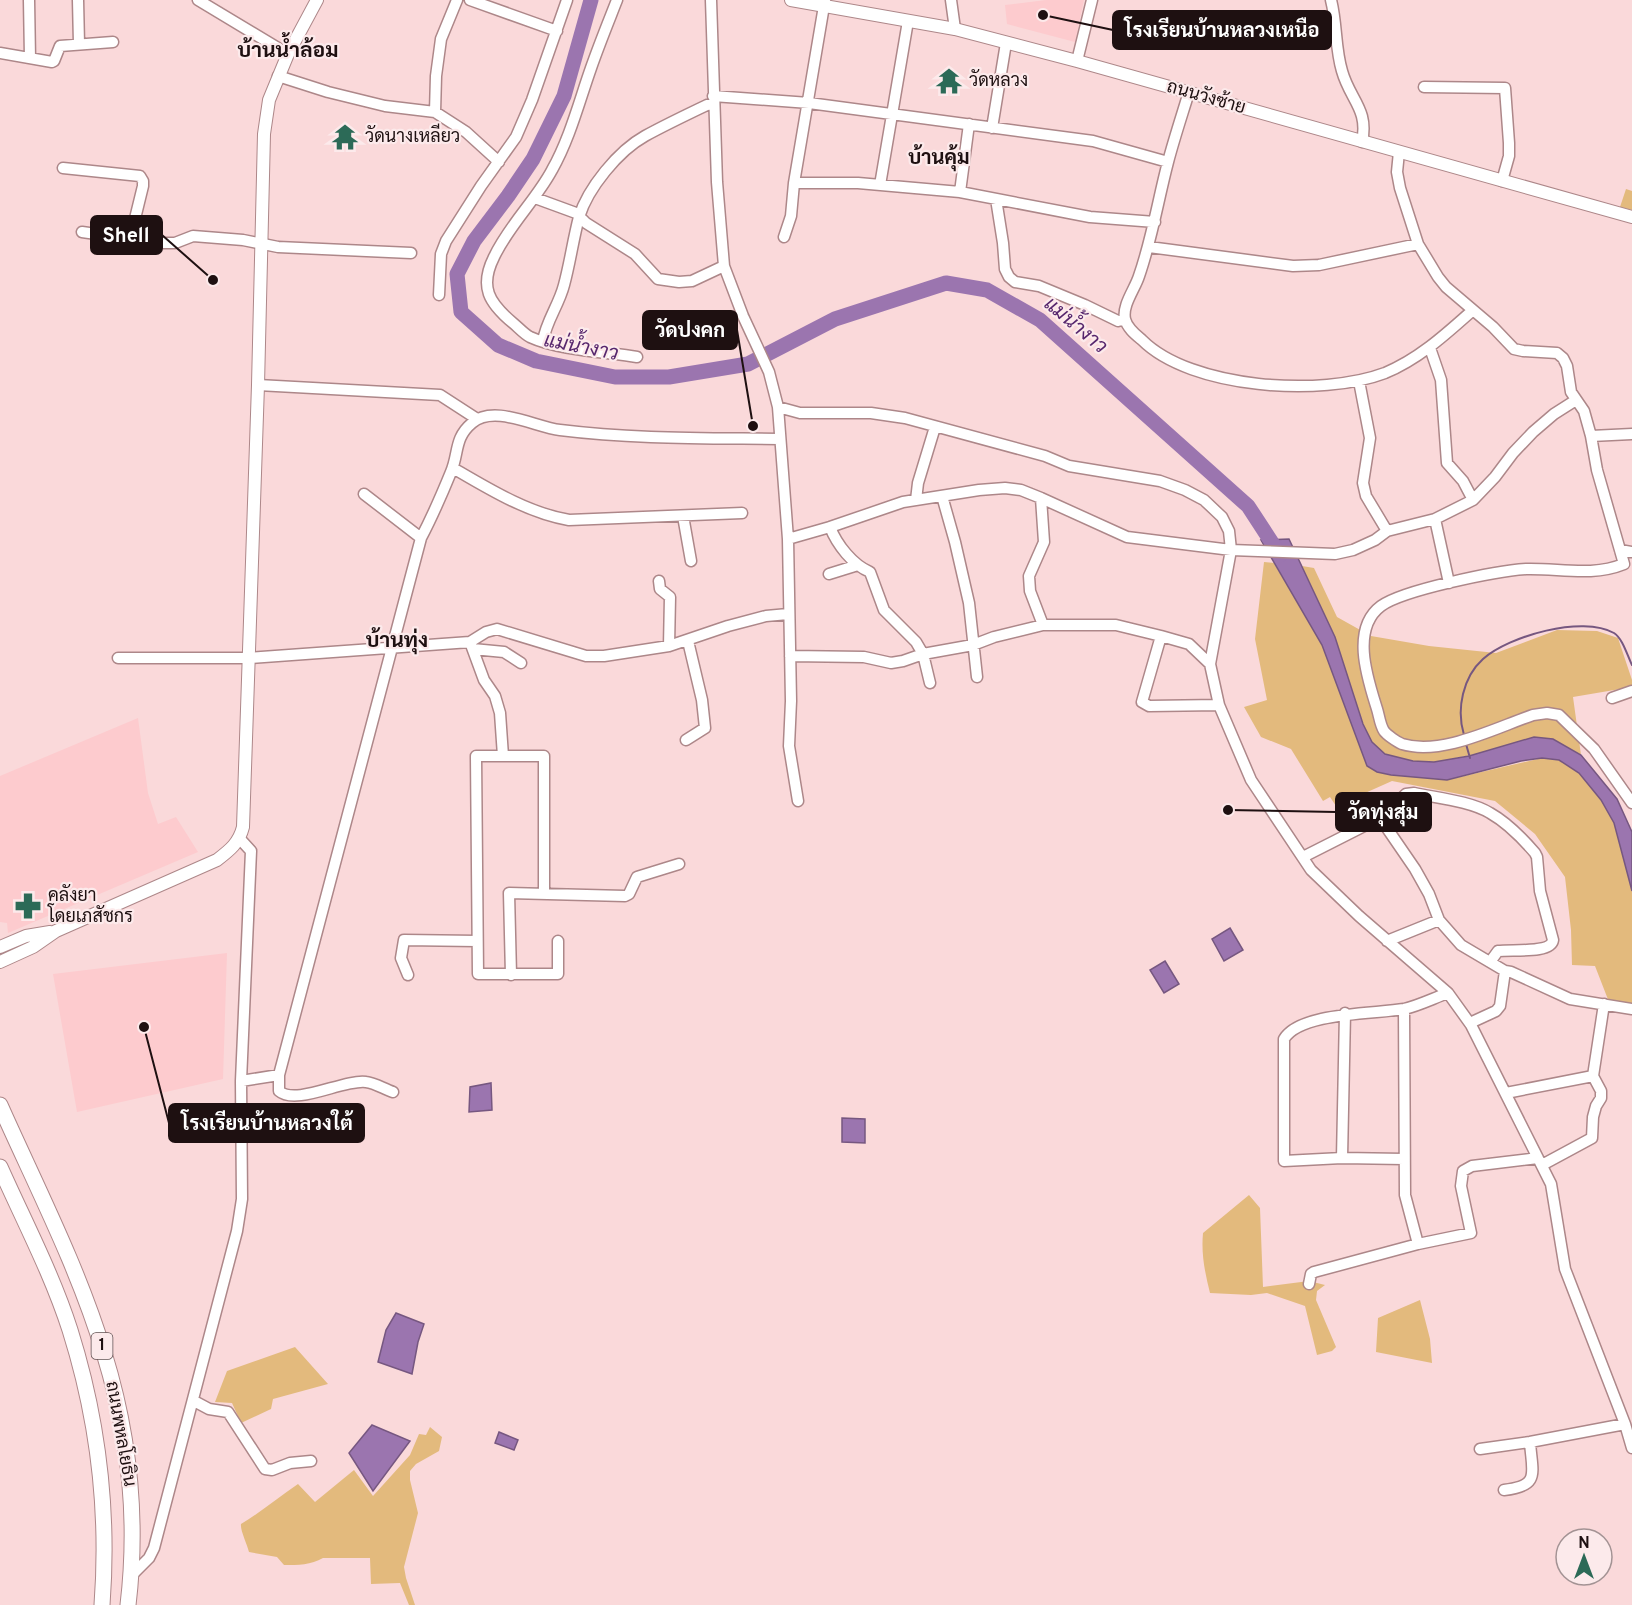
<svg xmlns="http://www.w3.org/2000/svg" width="1632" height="1605" font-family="Overpass,Sarabun,sans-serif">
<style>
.built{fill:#fdcbce}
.green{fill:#e3ba7d}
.water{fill:#9b75af;stroke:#765780;stroke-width:1.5}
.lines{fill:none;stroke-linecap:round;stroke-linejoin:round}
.stream{stroke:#765780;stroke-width:2}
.river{stroke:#9b75af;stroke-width:15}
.minor-casing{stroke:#ad8789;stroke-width:13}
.major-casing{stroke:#ad8789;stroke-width:14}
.highway-casing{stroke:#ad8789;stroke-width:17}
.minor{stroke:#fff;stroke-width:10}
.major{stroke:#fff;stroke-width:12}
.highway{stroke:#fff;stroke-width:15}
.labels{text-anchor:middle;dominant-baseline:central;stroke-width:4.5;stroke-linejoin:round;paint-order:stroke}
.shield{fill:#fceaeb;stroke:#615152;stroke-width:1.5}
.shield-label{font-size:16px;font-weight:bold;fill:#1e1011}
.poi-label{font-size:18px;fill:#1e1011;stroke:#fceaeb;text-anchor:start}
.street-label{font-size:18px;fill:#1e1011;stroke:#fceaeb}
.neighbourhood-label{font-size:20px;font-weight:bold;fill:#1e1011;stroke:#fceaeb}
.water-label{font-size:20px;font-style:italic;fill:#56266d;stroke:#fceaeb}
.quarter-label{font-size:21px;font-weight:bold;fill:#1e1011;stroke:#fceaeb}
.leader{fill:none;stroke:#1e1011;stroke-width:2}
.callout-dot{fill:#1e1011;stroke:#fceaeb;stroke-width:2}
.callout{fill:#1e1011;stroke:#1e1011;stroke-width:2}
.callout-label{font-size:20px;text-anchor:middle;font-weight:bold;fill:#fff}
</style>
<rect width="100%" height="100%" fill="#fad9da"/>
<path class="built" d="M 1046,0 L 1084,0 L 1075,42 L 1007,24 L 1005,5 Z
M 138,718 L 148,793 L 158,824 L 176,817 L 198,852 L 8,933 L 7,923 L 0,922 L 0,776 Z
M 227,953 L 223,1079 L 77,1112 L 53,974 Z"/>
<path class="green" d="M 1626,189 L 1632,191 L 1632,210 L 1620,207 Z
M 1264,562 L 1274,563 L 1322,645 L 1367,766 L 1391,775 L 1447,780 L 1542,758 L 1559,760 L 1579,773 L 1601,800 L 1614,823 L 1632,891 L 1632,1004 L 1609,1002 L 1595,966 L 1572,965 L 1571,930 L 1565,877 L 1535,834 L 1495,801 L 1392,781 L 1336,806 L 1330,797 L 1323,801 L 1291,749 L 1261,737 L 1244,707 L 1267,700 L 1255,639 Z
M 1302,566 L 1314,568 L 1337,617 L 1371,636 L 1429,646 L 1496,653 L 1557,630 L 1597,631 L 1618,638 L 1632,680 L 1632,687 L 1573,697 L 1581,755 L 1553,739 L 1435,762 L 1413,761 L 1385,754 L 1372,742 L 1363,724 L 1335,637 Z
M 1249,1195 L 1260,1208 L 1263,1287 L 1309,1281 L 1325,1285 L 1317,1291 L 1316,1300 L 1336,1347 L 1332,1351 L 1317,1355 L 1305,1306 L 1267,1293 L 1251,1295 L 1210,1293 C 1205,1273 1201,1254 1203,1233 Z
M 1420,1300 L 1430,1339 L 1432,1363 L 1376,1352 L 1378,1318 Z
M 295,1347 L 328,1384 L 273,1399 L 271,1409 L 241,1423 L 232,1403 L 215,1402 L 227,1371 Z
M 430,1427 L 442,1437 L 439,1451 L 416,1464 L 410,1471 L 410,1480 L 418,1513 L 404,1567 L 406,1578 L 415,1605 L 409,1605 L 400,1583 L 371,1584 L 370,1558 L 323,1558 C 311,1565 298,1565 284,1565 L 277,1557 L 249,1552 C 247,1544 240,1530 241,1524 C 261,1512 279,1497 298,1484 L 315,1502 L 354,1470 L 373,1496 L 410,1455 L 419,1434 L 426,1435 Z"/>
<path class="water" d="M 1289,539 L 1335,637 L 1363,724 L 1372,742 L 1385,754 L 1413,761 L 1434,762 L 1469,756 L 1534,737 L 1553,739 L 1581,755 L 1617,799 L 1632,832 L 1632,891 L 1614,823 L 1601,800 L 1579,773 L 1559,760 L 1542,758 L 1521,761 L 1447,780 L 1391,775 L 1377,772 L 1367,766 L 1322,645 L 1261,540 Z
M 1230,928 L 1243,950 L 1224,961 L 1212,939 Z
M 1165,961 L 1179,984 L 1164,993 L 1150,970 Z
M 491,1083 L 492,1110 L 469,1112 L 470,1087 Z
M 842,1118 L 865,1119 L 865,1143 L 842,1142 Z
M 396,1313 L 424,1324 L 418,1342 L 412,1374 L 378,1362 L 386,1330 Z
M 372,1425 L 410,1441 L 373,1491 L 349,1453 Z
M 499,1432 L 518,1440 L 514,1450 L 495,1443 Z"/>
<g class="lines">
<path class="stream" d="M 1464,735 C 1456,709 1463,677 1483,659 C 1509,636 1582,615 1614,633 C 1623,639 1627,655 1632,665
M 1466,744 L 1470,758"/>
<path class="river" d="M 591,0 L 564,96 L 533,159 L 508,196 L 474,241 L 457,274 L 461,312 L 498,345 L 536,361 L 615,377 L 669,377 L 748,364 L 835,319 L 946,283 L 987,290 L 1040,320 L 1248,506 L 1280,555"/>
<g class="minor-casing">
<path id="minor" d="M 29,0 L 30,58
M 78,0 L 79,44
M 198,0 L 288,54
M 470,0 L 557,31
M 617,0 C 608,23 599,45 591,68 C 579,102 570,138 552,170 C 536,200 509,225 494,257 C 479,287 489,303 513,323 C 518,327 524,334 530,337 C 558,350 606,352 637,357
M 711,0 L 717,182 L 724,266 L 743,316 L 769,372 L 778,407 L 788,539 L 791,701 L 789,746 L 798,801
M 951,0 L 955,29
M 1331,0 C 1337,23 1335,48 1342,71 C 1350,100 1369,109 1362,142
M 0,53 L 52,62 L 54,61 L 60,46 L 113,42
M 1077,61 L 1092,0
M 278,76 L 328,92 L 385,106 L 435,112 L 466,132 L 499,162
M 1424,87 L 1505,88 L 1509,143 L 1509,156 L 1502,181
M 1189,92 C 1182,115 1174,139 1168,162 C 1158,200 1152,239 1139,276 C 1135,289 1122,305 1125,319 C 1127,328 1136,335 1142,340 C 1191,389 1322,397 1385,373 C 1419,359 1446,334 1473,310
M 713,96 L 809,103 L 1093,141 L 1168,162
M 435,112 L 436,76 L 441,39 L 457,0
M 992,128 L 1006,43
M 1399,152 L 1397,172 L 1400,188 L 1418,244 L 1438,277 L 1446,287 L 1493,327 L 1514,349 L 1523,351 L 1557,353 L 1563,358 L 1567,366 L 1571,392 L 1584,411 L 1591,436 L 1597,470 L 1624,564 C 1592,577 1559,568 1526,569 C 1496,571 1403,590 1381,606 C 1350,629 1368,680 1377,709 C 1379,715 1380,725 1384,731 C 1387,735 1397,742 1402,744 C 1442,756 1495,728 1533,715 L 1547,713 L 1559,715 L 1594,749 L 1632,803
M 63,168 L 140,176 L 143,181 L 143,186 L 130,239
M 794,183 L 858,183 L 960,192 L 1090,217 L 1155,222
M 880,185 L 908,21
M 960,192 L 969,124
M 535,198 L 576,213 L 586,223 L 635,254 L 658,279 L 679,282 L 692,281 L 724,266
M 996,199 L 1003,243 L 1005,269 L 1009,277 L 1015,282 L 1039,286 L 1085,305 L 1118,321 L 1125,319
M 82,232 L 160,243 L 175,243 L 193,236 L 243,240 L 278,247 L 411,253
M 784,237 L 791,216 L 794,183 L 825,0
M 1149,247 L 1293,266 L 1319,265 L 1418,244
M 439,295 L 441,254 L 446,241 L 481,186 L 516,137 L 532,100 L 567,0
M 543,341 C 546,321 559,305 564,285 C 570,263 573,240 579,217 C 588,188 618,151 645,136 C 665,125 686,115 707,105 L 714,104
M 1430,348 L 1441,380 L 1447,463 L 1463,481 L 1473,500
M 1359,381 L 1370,438 L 1363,483 L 1366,496 L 1387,531
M 258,385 L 440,395 L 477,419
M 778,407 L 800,413 L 871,413 L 905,418 L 1045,456 L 1069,466 L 1160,481 L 1185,490 L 1204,500 L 1222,517 L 1229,531 L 1231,550 L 1210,664 L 1219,705 L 1251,780 L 1311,870 L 1359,916 L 1448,993 L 1471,1025 L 1551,1184 L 1565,1269 L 1625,1424 L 1632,1448
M 1591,436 L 1632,434
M 453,468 C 489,489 528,513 569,520 L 742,513
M 364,494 L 421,538
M 942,496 L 955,542 L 969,603 L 977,677
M 1041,498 L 1044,542 L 1029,576 L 1030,591 L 1043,625
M 916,500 L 918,483 L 935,427
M 683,516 L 691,561
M 1435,519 L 1449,583
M 830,527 C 837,545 853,565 870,572 L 884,610 L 916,642 L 923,654 L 930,683
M 788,539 L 830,527 L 903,502 L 979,490 L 1005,488 L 1021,490 L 1041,498 L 1127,537 L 1231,550 L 1335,554 L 1353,550 L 1375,540 L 1387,531 L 1435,519 L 1473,500 L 1495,477 L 1513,453 L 1533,432 L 1554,414 L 1576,400
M 1620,550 L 1632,552
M 829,574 L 858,565
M 659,581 L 660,589 L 670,597 L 669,646
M 1161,636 L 1189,644 L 1210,664
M 470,642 L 484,680 L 495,696 L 500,713 L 503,756
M 473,649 L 504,652 L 521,663
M 790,656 L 864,657 L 891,663 L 903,661 L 923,654 L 973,645 L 994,637 L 1043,625 L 1116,625 L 1161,636 L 1142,702 L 1149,706 L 1219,705
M 118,658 L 249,658 L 470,642 L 486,632 L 497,629 L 586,656 L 604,656 L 669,646 L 728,626 L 766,616 L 788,614
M 1612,698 L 1632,691
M 686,740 L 705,728 L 702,700 L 688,641
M 1380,818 L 1406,794 L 1414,793 C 1437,798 1470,801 1490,813 C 1506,822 1523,839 1535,853 L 1537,857 L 1540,891 L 1553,940 C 1551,954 1511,949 1498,951 L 1490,962
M 1303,857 L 1380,818 L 1415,869 L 1429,894 L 1439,920 L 1461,945 L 1505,971 L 1511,972 L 1570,999 L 1632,1009
M 544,893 L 544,756 L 476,756 L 478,974 L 558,974 L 558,941
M 1387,941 L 1439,920
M 408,975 L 401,958 L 404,940 L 477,941
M 511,975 L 509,893 L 625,896 L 629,894 L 637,877 L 679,864
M 1404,1009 L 1405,1195 L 1418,1244
M 1470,1023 L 1496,1011 L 1500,1006 L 1505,971
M 279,1075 L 279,1091 C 296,1106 344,1079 366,1082 C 375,1083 384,1089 393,1092
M 1593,1076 L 1604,1004
M 241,1081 L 279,1075 L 421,538 C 432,517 442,494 451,472 C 459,453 454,438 472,423 C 494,404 535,427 560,430 C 632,439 706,438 779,439
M 1506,1093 L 1593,1076 L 1601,1091 L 1601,1098 L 1596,1106 L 1593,1117 L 1592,1138 L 1542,1165
M 1342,1158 L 1345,1013
M 1404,1159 L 1342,1158 L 1284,1161 L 1284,1039 C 1300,1012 1375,1014 1404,1009 C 1418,1006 1434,998 1448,993
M 1309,1284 L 1311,1274 L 1314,1272 L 1418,1244 L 1471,1233 L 1461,1186 L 1463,1171 L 1472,1166 L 1538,1158
M 194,1401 L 209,1409 L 228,1412 L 265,1469 L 272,1470 L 290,1463 L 311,1461
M 1480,1449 L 1530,1442 L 1625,1424
M 1504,1490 C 1541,1486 1532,1473 1530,1442
M 131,1576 L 149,1558 L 154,1548 L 237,1231 L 242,1199 L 241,1081 L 251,851 L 240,839"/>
</g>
<g class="major-casing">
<path id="major" d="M 791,0 L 955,29 L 1077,61 L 1632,217
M 0,947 L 26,936 L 50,932
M 0,962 L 33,947 L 56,931 L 217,860 C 230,850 239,843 243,827 L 258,385 L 264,134 L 269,100 L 288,54 L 317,0"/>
</g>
<g class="highway-casing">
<path id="highway" d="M 0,1105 C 36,1186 78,1267 104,1353 C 129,1434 138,1521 128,1605
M 0,1167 C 24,1221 52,1274 70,1330 C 98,1419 109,1512 102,1605"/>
</g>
<use href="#minor" class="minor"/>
<use href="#major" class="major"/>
<use href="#highway" class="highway"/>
</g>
<defs>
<g id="temple-bare" transform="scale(2.07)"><path d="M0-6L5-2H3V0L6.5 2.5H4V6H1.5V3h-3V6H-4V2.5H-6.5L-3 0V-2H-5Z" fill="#2c6a57" stroke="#fceaeb" stroke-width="2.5" paint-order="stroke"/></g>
<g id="pharmacy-bare" transform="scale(2.07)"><path d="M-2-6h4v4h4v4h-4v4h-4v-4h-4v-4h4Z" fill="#2c6a57" stroke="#fceaeb" stroke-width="2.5" paint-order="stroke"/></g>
</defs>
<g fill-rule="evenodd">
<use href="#temple-bare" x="949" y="81"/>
<use href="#temple-bare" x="345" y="137"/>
<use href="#pharmacy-bare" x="28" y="906"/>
</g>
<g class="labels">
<rect class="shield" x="91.5" y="1333" width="21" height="26" rx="4.5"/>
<g class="shield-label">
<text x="102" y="1346">1</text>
</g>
<g class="poi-label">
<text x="969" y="81">วัดหลวง</text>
<text x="365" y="137">วัดนางเหลียว</text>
<text x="48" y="896">คลังยา<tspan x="48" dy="21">โดยเภสัชกร</tspan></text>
</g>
<g class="street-label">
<text transform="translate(1206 98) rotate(16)">ถนนวังซ้าย</text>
<text transform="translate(120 1434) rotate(80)">ถนนพหลโยธิน</text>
</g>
<g class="neighbourhood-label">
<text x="939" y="159">บ้านคุ้ม</text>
</g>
<g class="water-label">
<text transform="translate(1075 326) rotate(40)">แม่น้ำงาว</text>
<text transform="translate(581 348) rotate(11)">แม่น้ำงาว</text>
</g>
<g class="quarter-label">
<text x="288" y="51">บ้านน้ำล้อม</text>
<text x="397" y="641">บ้านทุ่ง</text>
</g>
</g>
<path class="leader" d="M1043 15L1113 30M213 280L162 235M753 426L737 330M1228 810L1336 812M144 1027L169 1123"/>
<g class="callout-dot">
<circle cx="1043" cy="15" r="6"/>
<circle cx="213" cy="280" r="6"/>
<circle cx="753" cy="426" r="6"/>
<circle cx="1228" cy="810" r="6"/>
<circle cx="144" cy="1027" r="6"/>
</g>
<g class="callout">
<rect x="1113" y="11" width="218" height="38" rx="6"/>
<rect x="91" y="216" width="71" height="38" rx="6"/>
<rect x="643" y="311" width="94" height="38" rx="6"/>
<rect x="1336" y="793" width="95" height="38" rx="6"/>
<rect x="169" y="1104" width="195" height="38" rx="6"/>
</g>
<g class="callout-label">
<text x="1222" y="37">โรงเรียนบ้านหลวงเหนือ</text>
<text x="126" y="242">Shell</text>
<text x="690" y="337">วัดปงคก</text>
<text x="1383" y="819">วัดทุ่งสุ่ม</text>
<text x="267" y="1130">โรงเรียนบ้านหลวงใต้</text>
</g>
<g transform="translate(1584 1557)"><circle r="28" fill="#fceaeb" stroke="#a39394" stroke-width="1.5"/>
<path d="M0-4.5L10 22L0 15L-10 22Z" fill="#2c6a57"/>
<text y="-9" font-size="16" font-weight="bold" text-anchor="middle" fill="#1e1011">N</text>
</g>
</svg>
